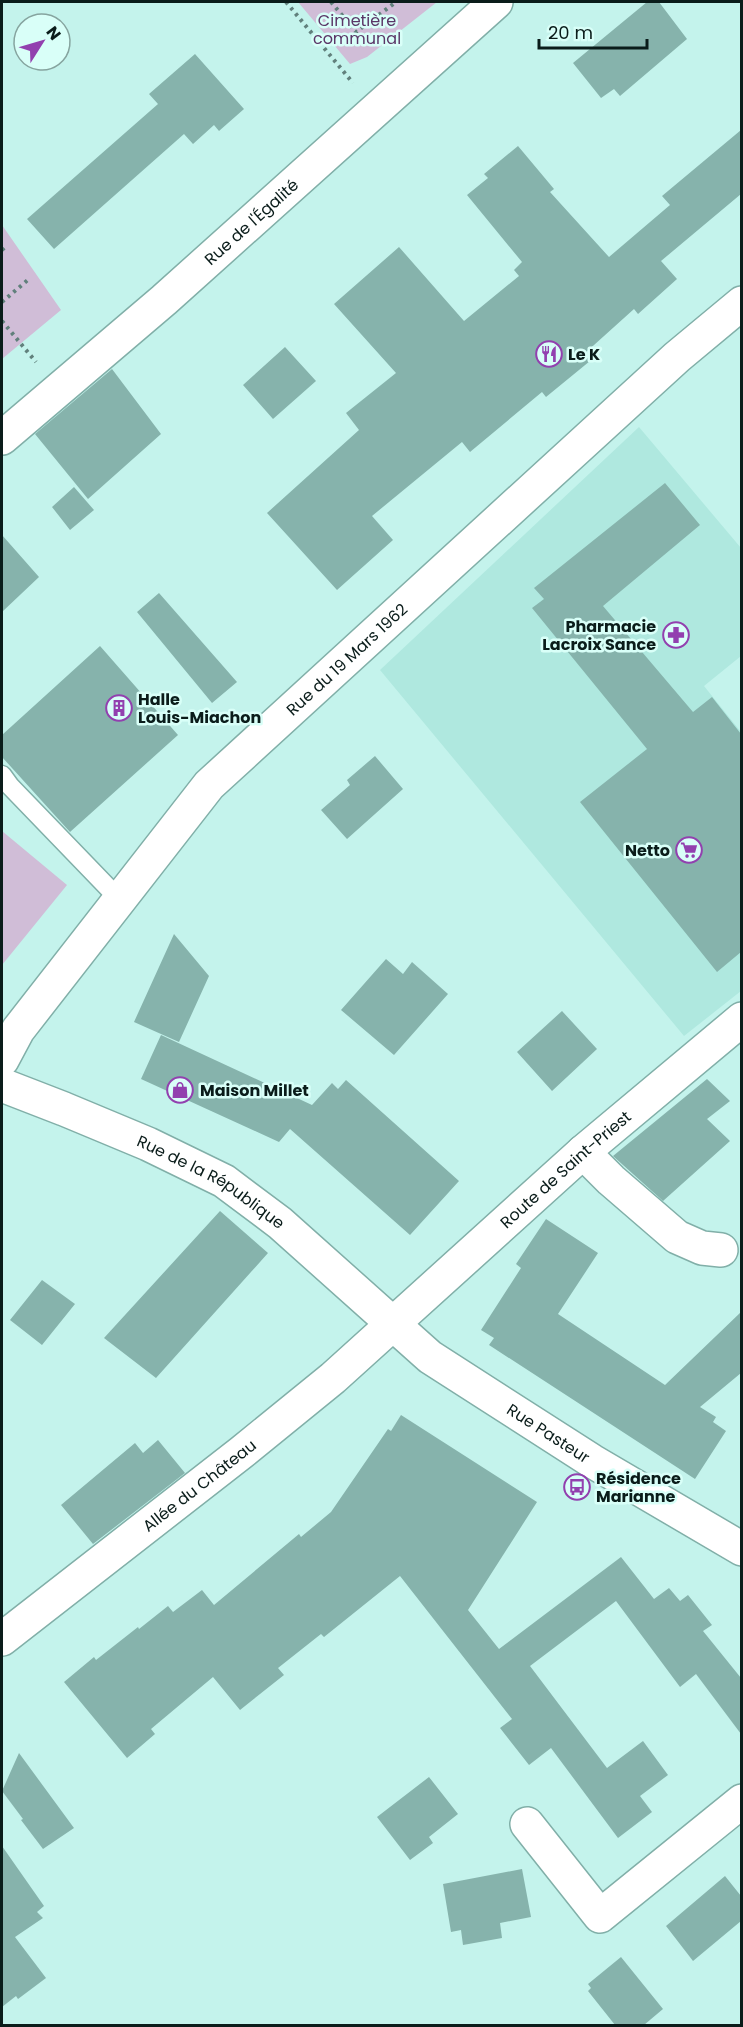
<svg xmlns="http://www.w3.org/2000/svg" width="743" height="2027" font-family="Poppins,sans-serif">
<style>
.built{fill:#afe8df}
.green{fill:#d0bdd7}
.building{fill:#86b3ac}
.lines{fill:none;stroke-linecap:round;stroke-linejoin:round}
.lane-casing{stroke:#81afa8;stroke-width:21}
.street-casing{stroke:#81afa8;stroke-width:36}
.path{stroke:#61807c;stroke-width:4;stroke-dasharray:3 4.5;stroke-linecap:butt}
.lane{stroke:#fff;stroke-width:18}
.street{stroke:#fff;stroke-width:33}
.labels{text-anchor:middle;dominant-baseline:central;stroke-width:5;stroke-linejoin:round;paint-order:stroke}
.park-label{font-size:16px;fill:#5a3667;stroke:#d9fff8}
.street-label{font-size:16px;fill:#0a1c1a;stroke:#d9fff8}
.poi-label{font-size:16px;font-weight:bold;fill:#0a1c1a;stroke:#d9fff8;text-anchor:start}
</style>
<rect width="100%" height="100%" fill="#c4f3ec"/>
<path class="built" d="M 639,427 L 741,548 L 741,656 L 704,686 L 741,732 L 741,991 L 684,1036 L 380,670 Z"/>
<path class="green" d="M 298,2 L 437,2 L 367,57 L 350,64 Z
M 2,225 L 61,310 L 2,359 Z
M 2,831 L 67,885 L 2,965 Z"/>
<path class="building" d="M 647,2 L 659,2 L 687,39 L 620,96 L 614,89 L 601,98 L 573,63 Z
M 195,54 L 244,109 L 219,131 L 214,125 L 193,144 L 184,134 L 54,249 L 27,219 L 158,104 L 149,94 Z
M 741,130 L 741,194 L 661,261 L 677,279 L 638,314 L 634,309 L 584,354 L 590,361 L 546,397 L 542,392 L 470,452 L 462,442 L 372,516 L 393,540 L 337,590 L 267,513 L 359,430 L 346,413 L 396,373 L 334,304 L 399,247 L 464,321 L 519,276 L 514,270 L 522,262 L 467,195 L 488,178 L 484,174 L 518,146 L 554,189 L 550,192 L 609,257 L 670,205 L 662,196 Z
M 285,347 L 316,381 L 273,419 L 243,385 Z
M 112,369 L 161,434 L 88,499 L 35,434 Z
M 665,483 L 700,525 L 603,606 L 693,712 L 712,697 L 741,734 L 741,952 L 717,972 L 580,802 L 647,749 L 532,608 L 544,599 L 534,588 Z
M 74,487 L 94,510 L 70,530 L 52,507 Z
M 2,535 L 39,577 L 2,612 Z
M 159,593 L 237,682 L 212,703 L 137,612 Z
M 100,646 L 178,735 L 70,832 L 2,757 L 2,735 Z
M 375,756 L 403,789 L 347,839 L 321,810 L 350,785 L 347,780 Z
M 174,934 L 209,976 L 179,1042 L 134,1022 Z
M 386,959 L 403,974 L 412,962 L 448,994 L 394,1055 L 341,1010 Z
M 562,1011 L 597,1049 L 552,1091 L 517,1052 Z
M 161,1035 L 312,1105 L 332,1083 L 338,1089 L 346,1080 L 459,1181 L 410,1235 L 290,1129 L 279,1142 L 141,1079 Z
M 707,1079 L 730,1101 L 707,1119 L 730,1141 L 663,1201 L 613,1156 Z
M 220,1211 L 268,1253 L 156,1378 L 104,1338 Z
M 546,1219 L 598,1253 L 558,1314 L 665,1385 L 741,1312 L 741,1373 L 700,1407 L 716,1417 L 713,1422 L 726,1431 L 695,1479 L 489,1345 L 494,1338 L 481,1330 L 521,1268 L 516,1264 Z
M 42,1280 L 75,1304 L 42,1345 L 10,1320 Z
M 401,1415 L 537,1502 L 468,1610 L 499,1649 L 621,1557 L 654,1599 L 669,1588 L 680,1601 L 688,1595 L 712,1625 L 703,1631 L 741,1678 L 741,1734 L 696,1674 L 680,1687 L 616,1601 L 530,1666 L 607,1768 L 643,1741 L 668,1775 L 640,1796 L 652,1812 L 618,1838 L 551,1748 L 529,1765 L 500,1728 L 512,1719 L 400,1576 L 324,1637 L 321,1634 L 278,1668 L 284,1675 L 240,1710 L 213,1677 L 151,1729 L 155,1734 L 127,1758 L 64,1682 L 94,1657 L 96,1660 L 138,1627 L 139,1629 L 168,1606 L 173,1612 L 202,1590 L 214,1605 L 299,1534 L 301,1537 L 331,1512 L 388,1429 L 391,1431 Z
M 158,1440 L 185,1473 L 93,1544 L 61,1505 L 135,1443 L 143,1453 Z
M 19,1753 L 74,1828 L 43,1849 L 21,1820 L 23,1819 L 2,1791 Z
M 429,1777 L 458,1814 L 429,1837 L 433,1843 L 410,1860 L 377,1817 Z
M 2,1846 L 44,1906 L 37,1912 L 43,1918 L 15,1937 L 46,1978 L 18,1999 L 16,1996 L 2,2007 Z
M 522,1869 L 531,1917 L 500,1923 L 502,1938 L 463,1945 L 461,1930 L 451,1932 L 443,1884 Z
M 725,1876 L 741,1896 L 741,1921 L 693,1961 L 666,1926 Z
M 621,1957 L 663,2009 L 644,2025 L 615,2025 L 588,1991 L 591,1988 L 588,1984 Z"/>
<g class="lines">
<g class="lane-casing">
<path id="lane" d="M 2,775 L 10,786 L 120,900"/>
</g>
<g class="street-casing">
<g id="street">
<path id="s1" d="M 2,438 L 164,300 L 496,2"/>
<path id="s2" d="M 2,1060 L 18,1030 L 209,785 L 677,357 L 742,303"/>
<path id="s3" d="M 2,1085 L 64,1109 L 148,1144 L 224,1181 L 280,1223 L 430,1357 L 592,1461 L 742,1549"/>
<path d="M 583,1152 L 611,1180 L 677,1237 L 702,1248 L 721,1250"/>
<path id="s4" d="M 2,1639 L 242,1452 L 333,1378 L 583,1152 L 742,1019"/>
<path d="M 527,1824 L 600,1916 L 742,1801"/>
</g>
</g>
<path class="path" d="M 286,2 L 353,83
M 331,2 L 356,32 L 396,2
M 2,250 L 6,246
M 2,302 L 29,279
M 2,321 L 36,362"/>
<use href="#lane" class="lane"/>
<use href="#street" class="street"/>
</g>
<defs>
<g id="restaurant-ring" transform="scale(1.35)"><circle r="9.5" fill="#d9fff8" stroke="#9240af" stroke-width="1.5"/><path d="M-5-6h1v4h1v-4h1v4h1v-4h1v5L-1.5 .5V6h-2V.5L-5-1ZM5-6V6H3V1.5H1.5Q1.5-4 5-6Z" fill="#9240af"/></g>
<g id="pharmacy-ring" transform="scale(1.35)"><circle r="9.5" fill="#d9fff8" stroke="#9240af" stroke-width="1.5"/><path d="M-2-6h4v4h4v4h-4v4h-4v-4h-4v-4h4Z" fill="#9240af"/></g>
<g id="building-ring" transform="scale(1.35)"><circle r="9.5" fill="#d9fff8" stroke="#9240af" stroke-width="1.5"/><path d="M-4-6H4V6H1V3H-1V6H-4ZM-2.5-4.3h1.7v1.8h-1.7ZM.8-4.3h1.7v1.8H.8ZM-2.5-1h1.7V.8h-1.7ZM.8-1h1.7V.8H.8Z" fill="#9240af"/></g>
<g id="supermarket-ring" transform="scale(1.35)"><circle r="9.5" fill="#d9fff8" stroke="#9240af" stroke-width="1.5"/><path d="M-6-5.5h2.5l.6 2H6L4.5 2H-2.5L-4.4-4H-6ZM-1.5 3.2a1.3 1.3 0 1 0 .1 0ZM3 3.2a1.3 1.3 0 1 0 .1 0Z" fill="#9240af"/></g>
<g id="shop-ring" transform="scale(1.35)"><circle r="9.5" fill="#d9fff8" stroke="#9240af" stroke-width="1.5"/><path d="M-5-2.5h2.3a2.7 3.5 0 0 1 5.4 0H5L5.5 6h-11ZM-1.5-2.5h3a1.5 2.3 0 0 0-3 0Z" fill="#9240af"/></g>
<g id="bus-ring" transform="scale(1.35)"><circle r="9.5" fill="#d9fff8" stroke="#9240af" stroke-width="1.5"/><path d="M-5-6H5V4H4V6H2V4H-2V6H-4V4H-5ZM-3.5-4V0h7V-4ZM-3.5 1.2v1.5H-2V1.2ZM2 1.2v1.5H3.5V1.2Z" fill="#9240af"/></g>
</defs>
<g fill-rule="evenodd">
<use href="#restaurant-ring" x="549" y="354"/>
<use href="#pharmacy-ring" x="676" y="635"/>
<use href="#building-ring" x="119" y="708"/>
<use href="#supermarket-ring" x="689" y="850"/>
<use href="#shop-ring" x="180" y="1090"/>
<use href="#bus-ring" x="577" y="1487"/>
</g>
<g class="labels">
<g class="park-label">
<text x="357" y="20">Cimetière<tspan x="357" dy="18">communal</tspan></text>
</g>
<g class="street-label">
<text stroke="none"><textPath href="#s1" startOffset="330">Rue de l'Égalité</textPath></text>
<text stroke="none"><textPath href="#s2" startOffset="531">Rue du 19 Mars 1962</textPath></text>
<text stroke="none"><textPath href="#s4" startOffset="734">Route de Saint-Priest</textPath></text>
<text stroke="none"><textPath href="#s3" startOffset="231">Rue de la République</textPath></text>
<text stroke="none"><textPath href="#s3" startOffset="654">Rue Pasteur</textPath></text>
<text stroke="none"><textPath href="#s4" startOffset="250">Allée du Château</textPath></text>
</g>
<g class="poi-label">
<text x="568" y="354">Le K</text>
<text x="656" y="626" text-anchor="end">Pharmacie<tspan x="656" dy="18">Lacroix Sance</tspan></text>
<text x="138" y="699">Halle<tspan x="138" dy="18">Louis-Miachon</tspan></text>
<text x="670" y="850" text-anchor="end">Netto</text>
<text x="200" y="1090">Maison Millet</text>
<text x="596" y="1478">Résidence<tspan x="596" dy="18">Marianne</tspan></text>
</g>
</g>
<rect width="743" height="2027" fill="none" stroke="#0a1c1a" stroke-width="6"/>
<g transform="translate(42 42) rotate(53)"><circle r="28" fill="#d9fff8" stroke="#86a49f" stroke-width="1.5"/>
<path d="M0-4.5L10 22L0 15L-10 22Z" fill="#9240af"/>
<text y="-9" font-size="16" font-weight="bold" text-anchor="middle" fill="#0a1c1a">N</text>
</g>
<path d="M539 39v9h108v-9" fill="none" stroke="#0a1c1a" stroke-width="3"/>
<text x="548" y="39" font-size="18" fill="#0a1c1a" stroke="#d9fff8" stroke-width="4.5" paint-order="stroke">20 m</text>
</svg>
